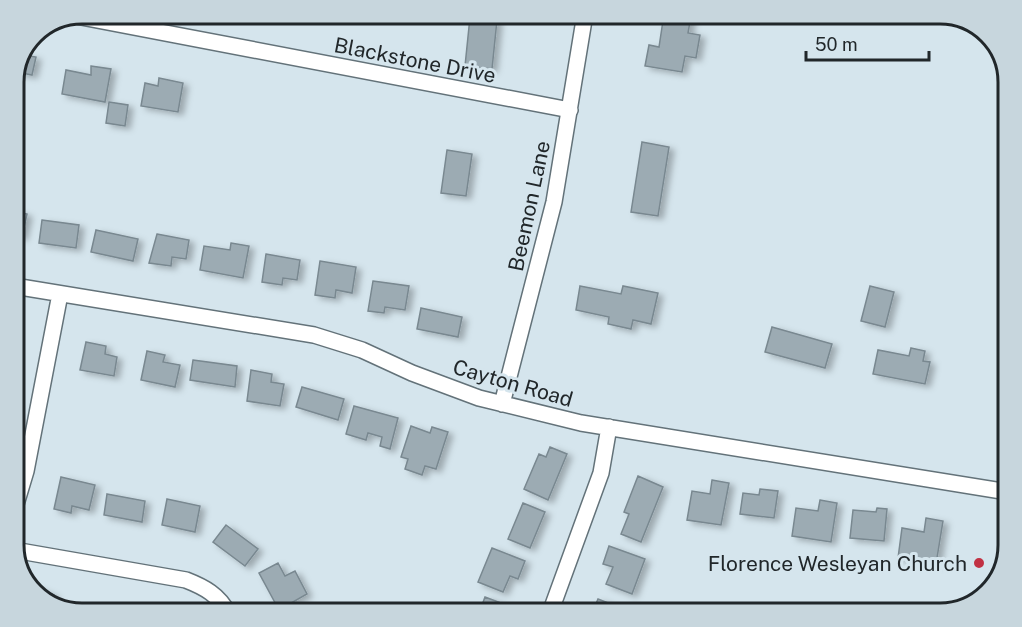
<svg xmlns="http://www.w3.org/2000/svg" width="1022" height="627" font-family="'Public Sans',sans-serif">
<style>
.building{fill:#9cabb3;stroke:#798890;stroke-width:1.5;filter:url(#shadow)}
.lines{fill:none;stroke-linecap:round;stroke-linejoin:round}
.minor-casing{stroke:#637279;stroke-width:18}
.minor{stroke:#fff;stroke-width:15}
.poi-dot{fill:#c13143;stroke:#d5e5ed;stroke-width:2}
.labels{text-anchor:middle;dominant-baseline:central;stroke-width:6;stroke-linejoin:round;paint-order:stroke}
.street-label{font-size:21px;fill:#21272a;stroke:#d5e5ed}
.poi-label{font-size:21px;fill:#21272a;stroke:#d5e5ed;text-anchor:end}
.rim{fill:none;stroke:#21272a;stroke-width:3}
</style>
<defs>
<filter id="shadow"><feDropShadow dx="5" dy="3" stdDeviation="3" flood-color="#0004"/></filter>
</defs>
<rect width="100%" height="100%" fill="#d5e5ed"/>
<path class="building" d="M 664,14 L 691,16 L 688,33 L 700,35 L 696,58 L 685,56 L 682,72 L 645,66 L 649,45 L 659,47 Z
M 470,17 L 497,20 L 492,69 L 465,66 Z
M 24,55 L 36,57 L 32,75 L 17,72 L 14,80 Z
M 91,66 L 111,69 L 105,102 L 62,94 L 66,70 L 91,75 Z
M 159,78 L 183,83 L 178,112 L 141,106 L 145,83 L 158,86 Z
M 109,102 L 128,105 L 125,126 L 106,123 Z
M 642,142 L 669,147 L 658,216 L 631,212 Z
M 447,150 L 472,154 L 466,196 L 441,193 Z
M 14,211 L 27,214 L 22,237 L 14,235 Z
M 42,220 L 79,225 L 76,248 L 39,243 Z
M 96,230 L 138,239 L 133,261 L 91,252 Z
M 157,234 L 189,240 L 186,259 L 172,257 L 171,266 L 149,263 Z
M 231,243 L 249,246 L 243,278 L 200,270 L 204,246 L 230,250 Z
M 266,254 L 300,260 L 297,280 L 283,278 L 282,285 L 262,282 Z
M 320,261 L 356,267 L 352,293 L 336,290 L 335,298 L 315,295 Z
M 373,281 L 409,286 L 405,310 L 385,307 L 384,313 L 368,311 Z
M 580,286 L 621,294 L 623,286 L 658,293 L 651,324 L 633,320 L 631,329 L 608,324 L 609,317 L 576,310 Z
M 870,286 L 894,292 L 885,327 L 861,321 Z
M 421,308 L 462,317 L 458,337 L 417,329 Z
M 772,327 L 832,344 L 825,368 L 765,352 Z
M 86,342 L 106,346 L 105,354 L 117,357 L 114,376 L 80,370 Z
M 911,348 L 925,351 L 923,361 L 930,362 L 925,384 L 873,374 L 878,350 L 909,356 Z
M 147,351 L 165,355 L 163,362 L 180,365 L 175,387 L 141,380 Z
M 193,360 L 237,366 L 235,387 L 190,380 Z
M 1004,366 L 1008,367 L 1008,396 L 1006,395 L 1008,387 L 1000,386 Z
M 251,370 L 272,374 L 271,382 L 284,384 L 280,406 L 247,401 Z
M 302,387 L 344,399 L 338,420 L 296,407 Z
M 354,406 L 398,418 L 390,449 L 380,446 L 382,437 L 368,433 L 366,440 L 346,434 Z
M 411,426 L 430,433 L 432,427 L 448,432 L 436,469 L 425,466 L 422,475 L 405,469 L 408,459 L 401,457 Z
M 550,447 L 567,454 L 548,500 L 524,489 L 539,454 L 546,457 Z
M 638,476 L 663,487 L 641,542 L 621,534 L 629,514 L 624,512 Z
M 61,477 L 95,485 L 89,510 L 72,506 L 71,513 L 54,509 Z
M 712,480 L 729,483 L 721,525 L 687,520 L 692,491 L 710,494 Z
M 760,489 L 778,491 L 774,518 L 740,514 L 743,493 L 759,495 Z
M 107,494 L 145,501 L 142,522 L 104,515 Z
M 167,499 L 200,506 L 195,532 L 162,525 Z
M 820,500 L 837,503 L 831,542 L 792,536 L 796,508 L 818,511 Z
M 523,503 L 545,512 L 530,548 L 508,539 Z
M 877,508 L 887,509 L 884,541 L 850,538 L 853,510 L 876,512 Z
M 926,518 L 943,521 L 936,564 L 898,558 L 902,528 L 924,532 Z
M 226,525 L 258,549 L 245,566 L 213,542 Z
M 609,546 L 645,559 L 632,594 L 606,584 L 613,567 L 603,564 Z
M 492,548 L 525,561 L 518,579 L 510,576 L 503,592 L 478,582 Z
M 278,563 L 285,576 L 295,571 L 307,594 L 279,610 L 259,573 Z
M 33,586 L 54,595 L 50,605 L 32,589 Z
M 485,597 L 509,606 L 507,613 L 479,613 Z
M 598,599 L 621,608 L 618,613 L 592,613 Z"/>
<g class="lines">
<g class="minor-casing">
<path id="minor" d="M 76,16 L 570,110
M 14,286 L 314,335 L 362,350 L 412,373 L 479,398 L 581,423 L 1008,492
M 502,404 L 554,202 L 585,14
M 14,511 L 26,471 L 60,294
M 14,550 L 186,580 C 204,587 219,595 228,613
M 550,613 L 601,473 L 609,427"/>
</g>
<use href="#minor" class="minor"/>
</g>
<circle class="poi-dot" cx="979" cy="563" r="6"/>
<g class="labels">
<g class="street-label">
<text transform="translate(415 60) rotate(11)">Blackstone Drive</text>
<text transform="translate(529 206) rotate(-78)">Beemon Lane</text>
<text transform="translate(513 383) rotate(16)">Cayton Road</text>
</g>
<g class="poi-label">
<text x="967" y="563">Florence Wesleyan Church</text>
</g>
</g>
<path d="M0 0H1022V627H0ZM82 24H940A58 58 0 0 1 998 82V545A58 58 0 0 1 940 603H82A58 58 0 0 1 24 545V82A58 58 0 0 1 82 24Z" fill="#c7d6dd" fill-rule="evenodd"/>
<path class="rim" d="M82 24H940A58 58 0 0 1 998 82V545A58 58 0 0 1 940 603H82A58 58 0 0 1 24 545V82A58 58 0 0 1 82 24Z"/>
<path d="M806 51v9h123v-9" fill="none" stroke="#21272a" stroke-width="3"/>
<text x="815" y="51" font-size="18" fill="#21272a" stroke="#d5e5ed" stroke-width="4.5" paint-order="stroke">50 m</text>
</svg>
